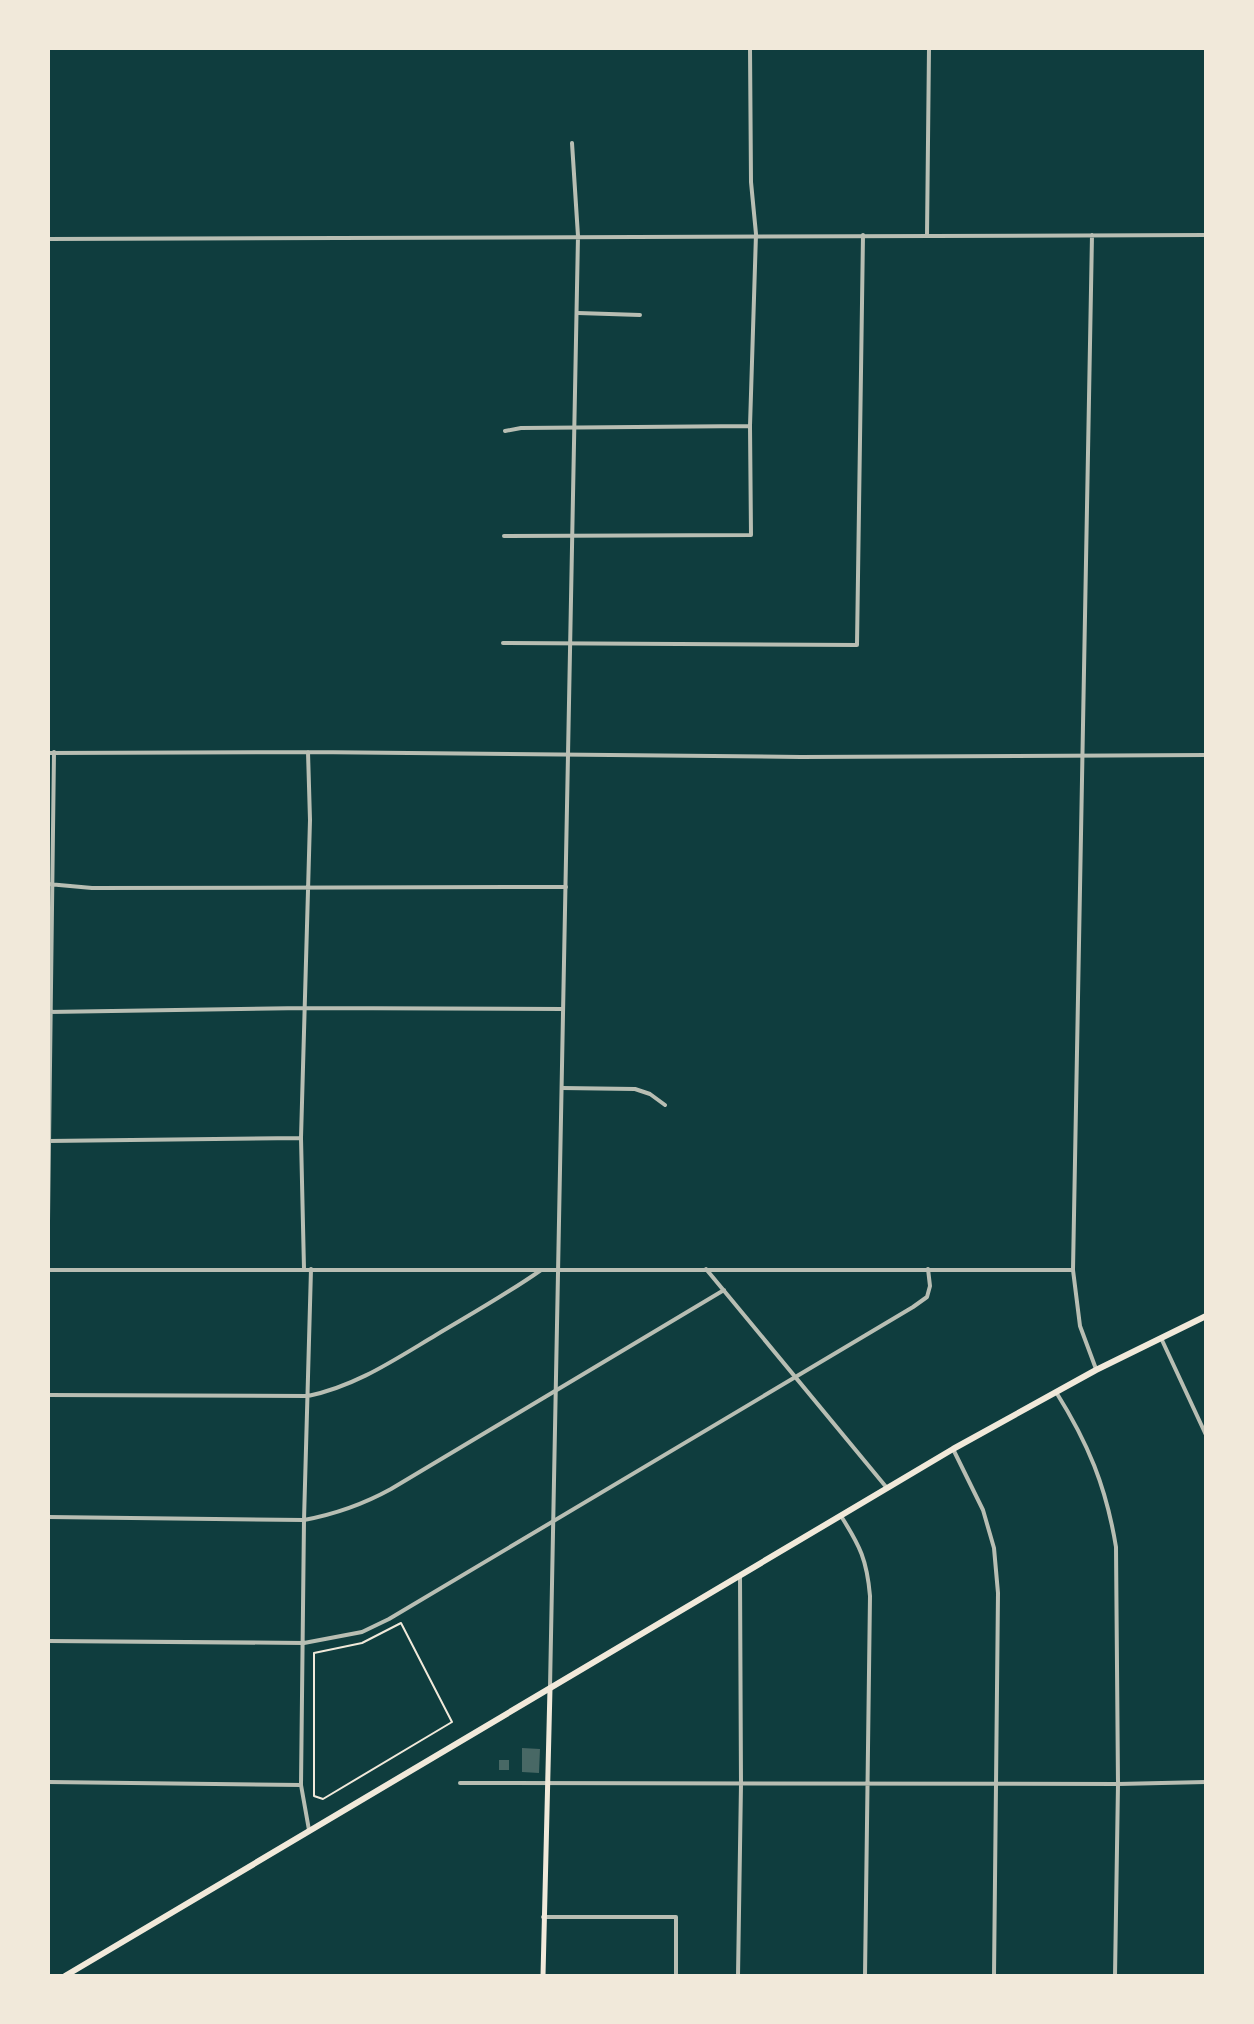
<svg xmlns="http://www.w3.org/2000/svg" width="1254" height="2024" font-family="'Noto Serif',serif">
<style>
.building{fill:#486865}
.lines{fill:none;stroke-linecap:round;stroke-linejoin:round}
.path{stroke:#f1e9da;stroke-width:2}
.minor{stroke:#b8beb3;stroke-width:4}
.tertiary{stroke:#b8beb3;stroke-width:4}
.secondary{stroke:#f1e9da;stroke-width:5}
.primary{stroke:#f1e9da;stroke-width:6}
</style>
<rect width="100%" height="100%" fill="#0f3d3e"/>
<path class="building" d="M 522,1748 L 540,1749 L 539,1773 L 522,1772 Z
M 499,1760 L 509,1760 L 509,1770 L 499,1770 Z"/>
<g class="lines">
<path class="path" d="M 401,1623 L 452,1722 L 323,1799 L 314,1796 L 314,1653 L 362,1643 Z"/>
<path class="minor" d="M 572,143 L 578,236
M 927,235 L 929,48
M 578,313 L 640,315
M 505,431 L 521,428 L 750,426
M 504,536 L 751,535 L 750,426 L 756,234 L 751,182 L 750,48
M 503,643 L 857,645 L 863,235
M 48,753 L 308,752 L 801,757 L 1206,755
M 48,884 L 92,888 L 566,887
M 48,1012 L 305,1008 L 563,1009
M 562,1088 L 635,1089 L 650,1094 L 665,1105
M 48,1141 L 301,1138
M 48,1222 L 54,752
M 304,1269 L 301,1138 L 310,820 L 308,752
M 706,1269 L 887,1488
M 1161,1338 L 1206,1435
M 1056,1392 C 1088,1443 1106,1486 1116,1547 L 1118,1784 L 1115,1976
M 48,1395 L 308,1396 C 356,1386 394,1360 436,1335 C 471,1314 507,1294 541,1270
M 953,1449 L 983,1510 L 994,1548 L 998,1593 L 994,1976
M 841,1516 C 860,1546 867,1560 870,1596 L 865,1976
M 48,1517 L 304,1520 C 336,1514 362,1505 391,1489 L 724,1290
M 48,1641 L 304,1643 L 362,1632 L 389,1619 L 913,1307 L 927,1297 L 930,1286 L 928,1269
M 48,1782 L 301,1785
M 460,1783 L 1118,1784 L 1206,1782
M 309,1830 L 301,1785 L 304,1520 L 311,1269
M 543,1917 L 676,1917 L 676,1976
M 738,1976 L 741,1784 L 740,1576"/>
<path class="tertiary" d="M 1092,235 L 1073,1270 L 1080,1326 L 1096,1369
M 48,239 L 1206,235
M 48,1270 L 1073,1270
M 550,1688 L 578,236"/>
<path class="secondary" d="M 543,1976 L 550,1688"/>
<path class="primary" d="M 65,1976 L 953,1449 L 1096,1370 L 1206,1316"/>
</g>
<rect width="1254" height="2024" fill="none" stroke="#f1e9da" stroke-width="100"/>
</svg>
